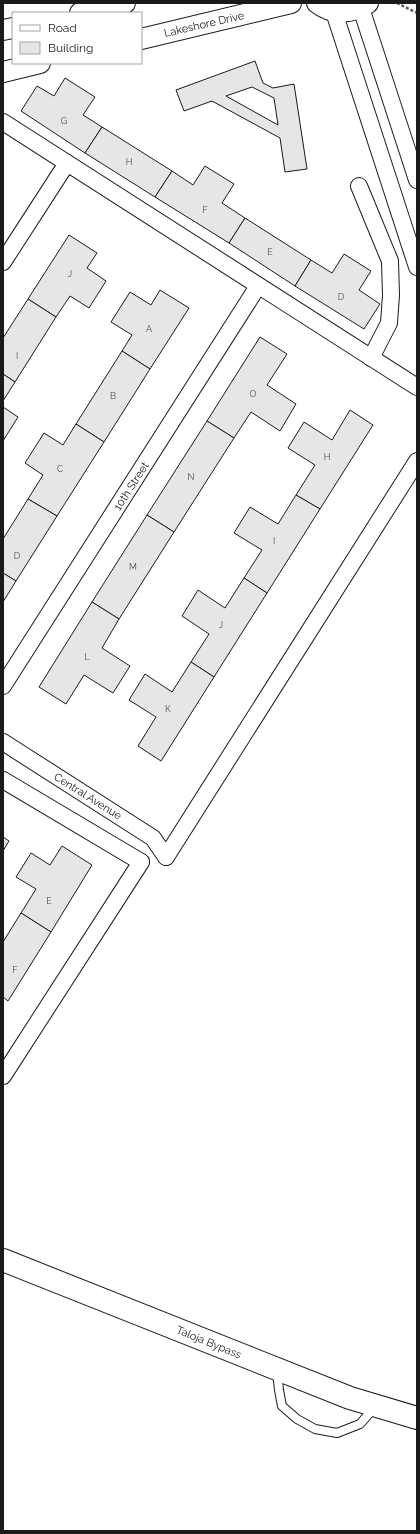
<svg xmlns="http://www.w3.org/2000/svg" width="420" height="1534" font-family="Raleway,sans-serif">
<style>
.building{fill:#e6e6e6;stroke:#1a1a1a;fill-rule:evenodd}
.lines{fill:none;stroke-linecap:round;stroke-linejoin:round}
.service-casing{stroke:#1a1a1a;stroke-width:10}
.minor-casing{stroke:#1a1a1a;stroke-width:18}
.tertiary-casing{stroke:#1a1a1a;stroke-width:22}
.secondary-casing{stroke:#1a1a1a;stroke-width:24}
.path{stroke:#5f5f5f;stroke-width:2.5;stroke-dasharray:3 2;stroke-linecap:butt}
.service{stroke:#fff;stroke-width:8}
.minor{stroke:#fff;stroke-width:16}
.tertiary{stroke:#fff;stroke-width:20}
.secondary{stroke:#fff;stroke-width:22}
.labels{text-anchor:middle;stroke-width:3;stroke-linejoin:round;paint-order:stroke}
.number-label{font-size:9px;fill:#4d4d4d}
.street-label{font-size:11px;fill:#1a1a1a;stroke:#fff}
</style>
<rect width="100%" height="100%" fill="#fff"/>
<g class="building">
<path d="M255 61 263 83 273 88 294 84 307 169 285 172 280 138 212 101 184 111 176 90ZM252 87 274 98 278 125 226 96Z"/>
<polygon points="65,78 95,97 83,115 102,127 85,153 21,111 37,86 54,96"/>
<polygon points="102,127 172,171 155,197 85,153"/>
<polygon points="205,166 234,184 222,203 245,218 229,243 155,197 172,171 193,185"/>
<polygon points="245,218 311,260 295,286 229,243"/>
<polygon points="69,235 97,253 87,268 106,281 89,308 70,296 56,317 28,299"/>
<polygon points="344,254 371,271 359,290 380,304 364,329 295,286 311,260 332,273"/>
<polygon points="160,290 189,308 150,369 122,351 132,335 111,322 130,292 151,305"/>
<polygon points="28,299 56,317 15,382 3,374 3,338"/>
<polygon points="260,337 287,354 267,385 296,404 280,431 251,412 234,438 207,421"/>
<polygon points="122,351 150,369 104,442 76,424"/>
<polygon points="3,374 15,382 3,401"/>
<polygon points="3,407 18,417 3,441"/>
<polygon points="350,410 373,425 320,509 296,495 315,465 288,448 304,422 332,440"/>
<polygon points="207,421 234,438 174,532 147,515"/>
<polygon points="76,424 104,442 57,516 28,499 43,475 25,463 44,433 63,445"/>
<polygon points="296,495 320,509 267,593 244,578 262,550 234,533 250,507 278,524"/>
<polygon points="28,499 57,516 16,581 3,573 3,539"/>
<polygon points="147,515 174,532 119,619 92,602"/>
<polygon points="3,573 16,581 3,602"/>
<polygon points="244,578 267,593 214,677 191,662 209,634 182,616 198,590 225,608"/>
<polygon points="92,602 119,619 102,648 130,666 113,693 84,675 66,704 39,687"/>
<polygon points="191,662 214,677 161,761 138,746 156,717 129,700 145,674 172,692"/>
<polygon points="3,837 9,841 3,851"/>
<polygon points="62,846 92,865 51,932 21,913 36,889 16,877 31,853 50,865"/>
<polygon points="21,913 51,932 8,1001 3,997 3,942"/>
</g>
<g class="lines">
<g class="service-casing">
<polyline id="service" points="277,1371 279,1390 282,1406 297,1419 315,1429 337,1433 360,1424 374,1408"/>
</g>
<g class="minor-casing">
<g id="minor">
<polyline points="361,8 417,180"/>
<polyline points="334,12 417,267"/>
<polyline points="3,122 417,387"/>
<polyline points="359,186 390,261 391,295 389,323 371,358"/>
<polyline points="3,262 67,163"/>
<polyline points="3,686 258,286"/>
<polyline points="3,742 153,838 166,857"/>
<polyline points="3,780 141,862"/>
<polyline points="166,857 417,461"/>
<polyline points="3,1076 141,862"/>
</g>
</g>
<g class="tertiary-casing">
<g id="tertiary">
<path d="M317 3C332 15 352 14 368 3"/>
<polyline points="80,13 125,3"/>
<polyline points="3,30 13,28"/>
<polyline points="141,39 291,3"/>
<polyline points="3,72 40,63"/>
</g>
</g>
<g class="secondary-casing">
<polyline id="secondary" points="3,1260 350,1398 417,1418"/>
</g>
<polyline class="path" points="397,3 417,13"/>
<use href="#service" class="service"/>
<use href="#minor" class="minor"/>
<use href="#tertiary" class="tertiary"/>
<use href="#secondary" class="secondary"/>
</g>
<g class="labels">
<g class="number-label">
<text x="64" y="124">G</text>
<text x="129" y="165">H</text>
<text x="205" y="213">F</text>
<text x="270" y="255">E</text>
<text x="70" y="277">J</text>
<text x="341" y="300">D</text>
<text x="149" y="332">A</text>
<text x="17" y="359">I</text>
<text x="253" y="397">O</text>
<text x="113" y="399">B</text>
<text x="327" y="460">H</text>
<text x="60" y="472">C</text>
<text x="191" y="480">N</text>
<text x="274" y="544">I</text>
<text x="17" y="559">D</text>
<text x="133" y="570">M</text>
<text x="221" y="628">J</text>
<text x="87" y="660">L</text>
<text x="168" y="712">K</text>
<text x="49" y="904">E</text>
<text x="15" y="973">F</text>
</g>
<g class="street-label">
<text transform="translate(204 24) rotate(-13)" y="4">Lakeshore Drive</text>
<text transform="translate(131 486) rotate(-57)" y="4">10th Street</text>
<text transform="translate(88 796) rotate(32)" y="4">Central Avenue</text>
<text transform="translate(209 1342) rotate(22)" y="4">Taloja Bypass</text>
</g>
</g>
<rect width="420" height="1534" fill="none" stroke="#1a1a1a" stroke-width="8"/>
<rect x="12" y="12" width="130" height="52" fill="#ffffff" stroke="#a3a3a3"/>
<rect x="20" y="25" width="20" height="6" fill="#ffffff" stroke="#a3a3a3"/>
<text x="48" y="32" font-size="12" fill="#1a1a1a">Road</text>
<rect x="20" y="42" width="20" height="12" fill="#e6e6e6" stroke="#a3a3a3"/>
<text x="48" y="52" font-size="12" fill="#1a1a1a">Building</text>
</svg>
